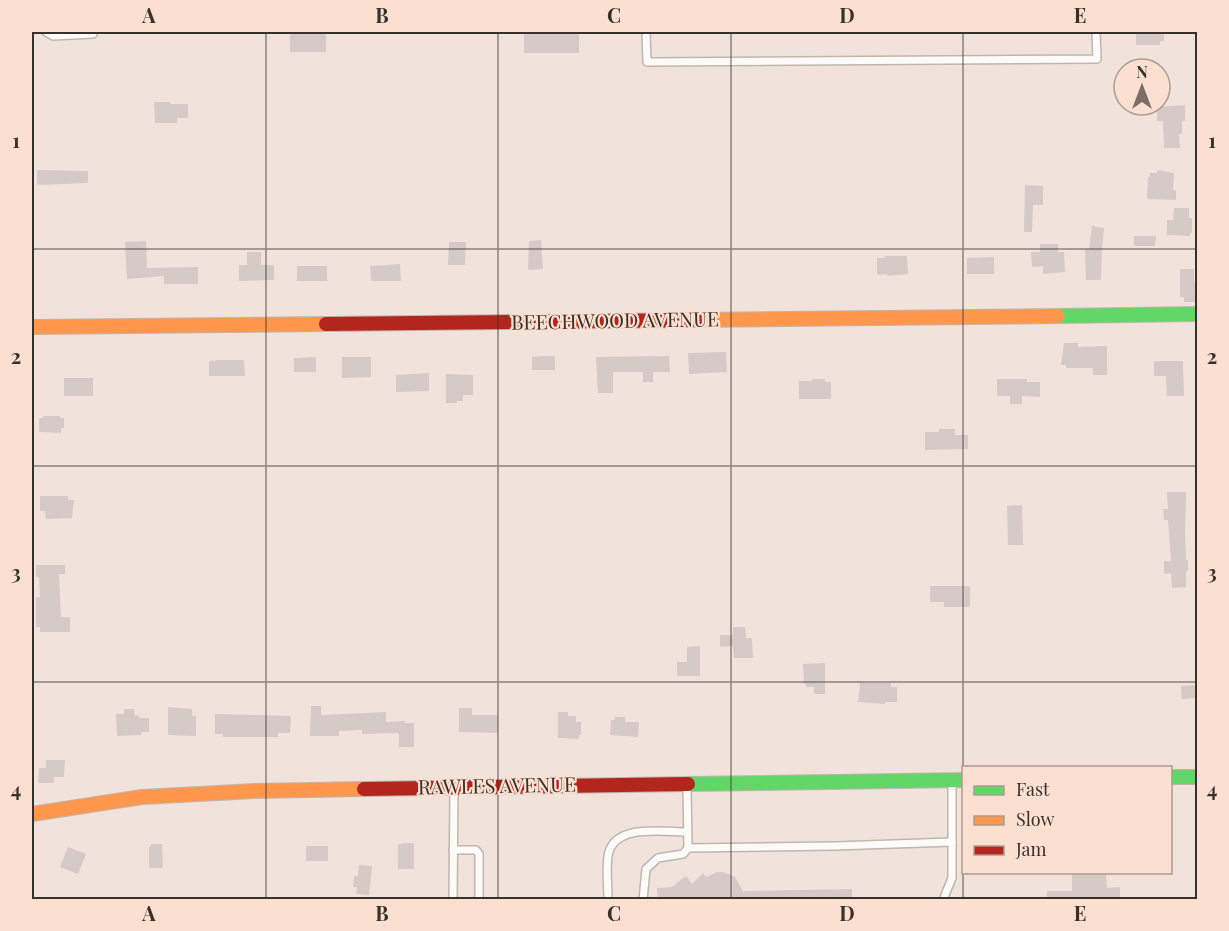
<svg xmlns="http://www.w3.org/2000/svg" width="1229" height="931" font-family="'Playfair Display',serif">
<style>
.building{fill:#d6cac4}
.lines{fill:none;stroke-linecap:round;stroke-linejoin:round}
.lane-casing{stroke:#c1b5af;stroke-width:10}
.fast-casing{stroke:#c1b5af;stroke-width:16}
.slow-casing{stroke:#c1b5af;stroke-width:16}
.jam-casing{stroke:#c1b5af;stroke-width:16}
.lane{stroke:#fdfbfa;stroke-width:7}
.fast{stroke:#63d668;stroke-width:14}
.slow{stroke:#ff974d;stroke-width:14}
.jam{stroke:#b3261e;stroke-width:14}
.grid{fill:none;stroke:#3a302a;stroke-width:1.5;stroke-opacity:0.55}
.labels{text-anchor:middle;stroke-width:4.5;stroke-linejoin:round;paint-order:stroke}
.street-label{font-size:20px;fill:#3a302a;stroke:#fbe0d1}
.neatline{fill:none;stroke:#3a302a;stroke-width:2}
.grid-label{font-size:20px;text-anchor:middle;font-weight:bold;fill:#3a302a}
</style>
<rect width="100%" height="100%" fill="#f1e3db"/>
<g class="building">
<rect x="290" y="32" width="36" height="20"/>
<rect x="524" y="32" width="55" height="21"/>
<polygon points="1136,32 1164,32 1164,41 1160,41 1160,45 1136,45"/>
<polygon points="154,102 170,102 170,104 188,104 188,118 177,118 177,123 155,123"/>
<polygon points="1185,105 1185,121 1182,121 1182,134 1179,134 1180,148 1164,148 1163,121 1157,121 1157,107"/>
<polygon points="37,170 88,171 88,183 37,185"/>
<polygon points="1157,170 1174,173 1173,190 1176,190 1176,200 1147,199 1148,177 1150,177 1150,173 1157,173"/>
<polygon points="1025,185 1043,186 1043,205 1033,205 1032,232 1024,232"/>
<polygon points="1174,208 1189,208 1189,218 1192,218 1192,233 1190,233 1190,236 1167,235 1167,220 1173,220"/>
<polygon points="1092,226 1104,228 1102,249 1101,280 1086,280 1085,249 1089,249"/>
<polygon points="1134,236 1156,236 1155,246 1134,246"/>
<polygon points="541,240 543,269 528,270 529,241"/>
<polygon points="146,241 147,268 198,267 198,284 164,284 164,276 127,279 125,242"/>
<polygon points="449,242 466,242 465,265 448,265"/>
<polygon points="1040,244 1058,244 1058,252 1064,252 1065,272 1043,274 1043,266 1032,267 1031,252 1040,252"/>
<polygon points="247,252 261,252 261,265 274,265 274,280 239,281 239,265 247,265"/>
<polygon points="884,256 907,256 908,274 887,276 887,274 877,275 877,258 885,258"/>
<polygon points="994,257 994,274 967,274 967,258"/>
<polygon points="400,264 401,281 371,281 370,266"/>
<rect x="297" y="266" width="30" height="15"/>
<polygon points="1180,269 1194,269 1194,282 1197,282 1197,302 1184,302 1184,297 1180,297"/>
<polygon points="1064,343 1078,343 1078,347 1107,346 1107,375 1093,375 1093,368 1066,368 1066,365 1061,365"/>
<polygon points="726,352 727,372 689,374 688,353"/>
<polygon points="544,356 555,356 555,370 532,370 532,357"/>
<polygon points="669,356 670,372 653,372 653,382 643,382 643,372 613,372 613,393 598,393 596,357"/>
<polygon points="316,357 316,372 294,372 294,358"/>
<polygon points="342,357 371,357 371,377 342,378"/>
<polygon points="219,360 244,360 245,376 209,376 209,361"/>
<polygon points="1154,361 1183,361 1184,396 1167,396 1166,376 1154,376"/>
<polygon points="429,373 429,391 396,392 396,375"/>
<polygon points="446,374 473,375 473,395 463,395 463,401 457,401 457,403 446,403"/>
<rect x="64" y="378" width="29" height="18"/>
<polygon points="812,379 825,379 825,382 831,382 831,399 799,399 799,381 812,381"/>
<polygon points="997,379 1027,379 1027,382 1040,382 1040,397 1022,396 1022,404 1010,404 1010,396 997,396"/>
<polygon points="43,416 60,416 60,418 64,418 64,428 61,428 61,433 39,432 39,418 43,418"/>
<polygon points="939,429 955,429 955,435 968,435 968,449 925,450 925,432 939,432"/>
<polygon points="1167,492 1186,492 1185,533 1186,560 1188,560 1188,571 1186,571 1186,587 1172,588 1171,573 1164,574 1164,561 1171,561 1168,520 1164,520 1163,509 1168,509"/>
<polygon points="40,496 68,496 68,500 74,500 72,518 46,519 45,511 40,511"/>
<polygon points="1022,505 1023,545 1008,545 1007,506"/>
<polygon points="36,565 65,565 65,574 59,574 61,617 70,617 70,632 40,632 40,627 36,627 36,597 40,597 39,577 36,577"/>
<polygon points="930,586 970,586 970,607 944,607 944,602 930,602"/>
<polygon points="733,627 745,627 746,638 752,638 753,658 734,658 733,646 720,647 720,635 733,635"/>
<polygon points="700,646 700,676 677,676 677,662 687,662 687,647"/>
<polygon points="825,663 825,694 814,694 814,687 806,687 806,684 804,684 803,664"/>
<polygon points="860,683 891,683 891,687 897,687 897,702 885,702 885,704 858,702"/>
<polygon points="1196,685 1196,698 1182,699 1181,686"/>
<polygon points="311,706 321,706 321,715 386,712 386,722 405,721 405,723 414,723 414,747 399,747 399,734 397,733 362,734 362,730 339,731 339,736 310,736"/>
<polygon points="168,707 192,709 192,716 196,716 196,736 168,735"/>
<polygon points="459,708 472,708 472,715 498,715 498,733 459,732"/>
<polygon points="124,709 134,709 135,716 139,715 139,718 149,718 149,732 141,732 141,735 117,736 116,714 124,714"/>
<polygon points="558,712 568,712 568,716 576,716 576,722 581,722 581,735 579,735 579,739 558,738"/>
<polygon points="215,714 291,716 290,733 278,733 278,737 223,737 223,734 215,734"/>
<polygon points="615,717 625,717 625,722 639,722 638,737 610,735 611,720 615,720"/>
<polygon points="46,760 65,760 64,777 54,777 54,783 38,783 39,768 46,768"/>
<polygon points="404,843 413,843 414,845 414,869 398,869 398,845"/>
<polygon points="151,844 162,844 163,868 149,868 149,847 151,847"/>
<rect x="306" y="846" width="22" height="15"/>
<polygon points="68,847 86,854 78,874 60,867"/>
<polygon points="359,865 372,866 369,895 356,894 357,887 353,887 354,876 358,876"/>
<polygon points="717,872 723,872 735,877 744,893 744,891 852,889 852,900 658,900 657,888 672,887 686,876 692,884 703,873 706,877"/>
<polygon points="1072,873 1106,873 1107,888 1120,887 1120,900 1047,900 1047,891 1072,891"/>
</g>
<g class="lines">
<g class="lane-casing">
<g id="lane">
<polyline points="46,32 53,36 93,34"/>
<polyline points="646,32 647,62 1097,59 1096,32"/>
<polyline points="687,786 688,848 835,846 952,842"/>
<polyline points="453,850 476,850 479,854 479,900"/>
<polyline points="453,900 454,789"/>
<path d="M608 900C608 885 606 870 608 856 613 823 663 832 687 832"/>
<polyline points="643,900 646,869 658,858 683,854 688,848"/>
<polyline points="943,900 952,878 952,781"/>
</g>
</g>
<g class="fast-casing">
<g id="fast">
<polyline points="1058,316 1198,314"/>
<polyline points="1170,777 1198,777"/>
<polyline points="688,784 964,780"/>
</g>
</g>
<g class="slow-casing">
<g id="slow">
<polyline points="696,320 1058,316"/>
<polyline points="32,327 326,324"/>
<polyline points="32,814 142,797 255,791 364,789"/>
</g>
</g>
<g class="jam-casing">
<g id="jam">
<polyline points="326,324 696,320"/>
<polyline points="364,789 688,784"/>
</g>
</g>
<use href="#lane" class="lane"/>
<use href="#fast" class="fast"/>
<use href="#slow" class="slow"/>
<use href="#jam" class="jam"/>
</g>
<path class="grid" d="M266 32V900M498 32V900M731 32V900M963 32V900M32 249H1198M32 466H1198M32 682H1198"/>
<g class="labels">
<g class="street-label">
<text transform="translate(615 321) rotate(-1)" y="7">BEECHWOOD AVENUE</text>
<text transform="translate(497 786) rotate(-1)" y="7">RAWLES AVENUE</text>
</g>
</g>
<rect width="1229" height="931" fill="none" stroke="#fbe0d1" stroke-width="66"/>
<rect x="962" y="766" width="210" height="108" fill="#fbe0d1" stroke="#ae9a8e" stroke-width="1.5"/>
<rect x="974" y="786" width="30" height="9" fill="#63d668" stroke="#ae9a8e" stroke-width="1.5"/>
<text x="1016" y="796" font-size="18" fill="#3a302a">Fast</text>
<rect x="974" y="816" width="30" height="9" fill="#ff974d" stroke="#ae9a8e" stroke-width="1.5"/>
<text x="1016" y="826" font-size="18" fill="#3a302a">Slow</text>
<rect x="974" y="846" width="30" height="9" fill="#b3261e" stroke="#ae9a8e" stroke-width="1.5"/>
<text x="1016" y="856" font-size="18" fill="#3a302a">Jam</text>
<g transform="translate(1142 87)"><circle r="28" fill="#fbe0d1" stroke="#ae9a8e" stroke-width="1.5"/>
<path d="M0-4.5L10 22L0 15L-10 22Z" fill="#7a6f68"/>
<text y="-9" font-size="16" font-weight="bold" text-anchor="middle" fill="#3a302a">N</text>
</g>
<rect x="33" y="33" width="1163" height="865" class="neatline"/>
<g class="grid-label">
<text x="149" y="23">A</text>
<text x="382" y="23">B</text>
<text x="614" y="23">C</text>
<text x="847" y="23">D</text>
<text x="1080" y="23">E</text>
<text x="16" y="148">1</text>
<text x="1212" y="148">1</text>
<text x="16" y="364">2</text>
<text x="1212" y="364">2</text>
<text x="16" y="580">3</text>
<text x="1212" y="580">3</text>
<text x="16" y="797">4</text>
<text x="1212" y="797">4</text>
<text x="149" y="921">A</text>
<text x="382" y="921">B</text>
<text x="614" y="921">C</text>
<text x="847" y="921">D</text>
<text x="1080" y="921">E</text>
</g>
</svg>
